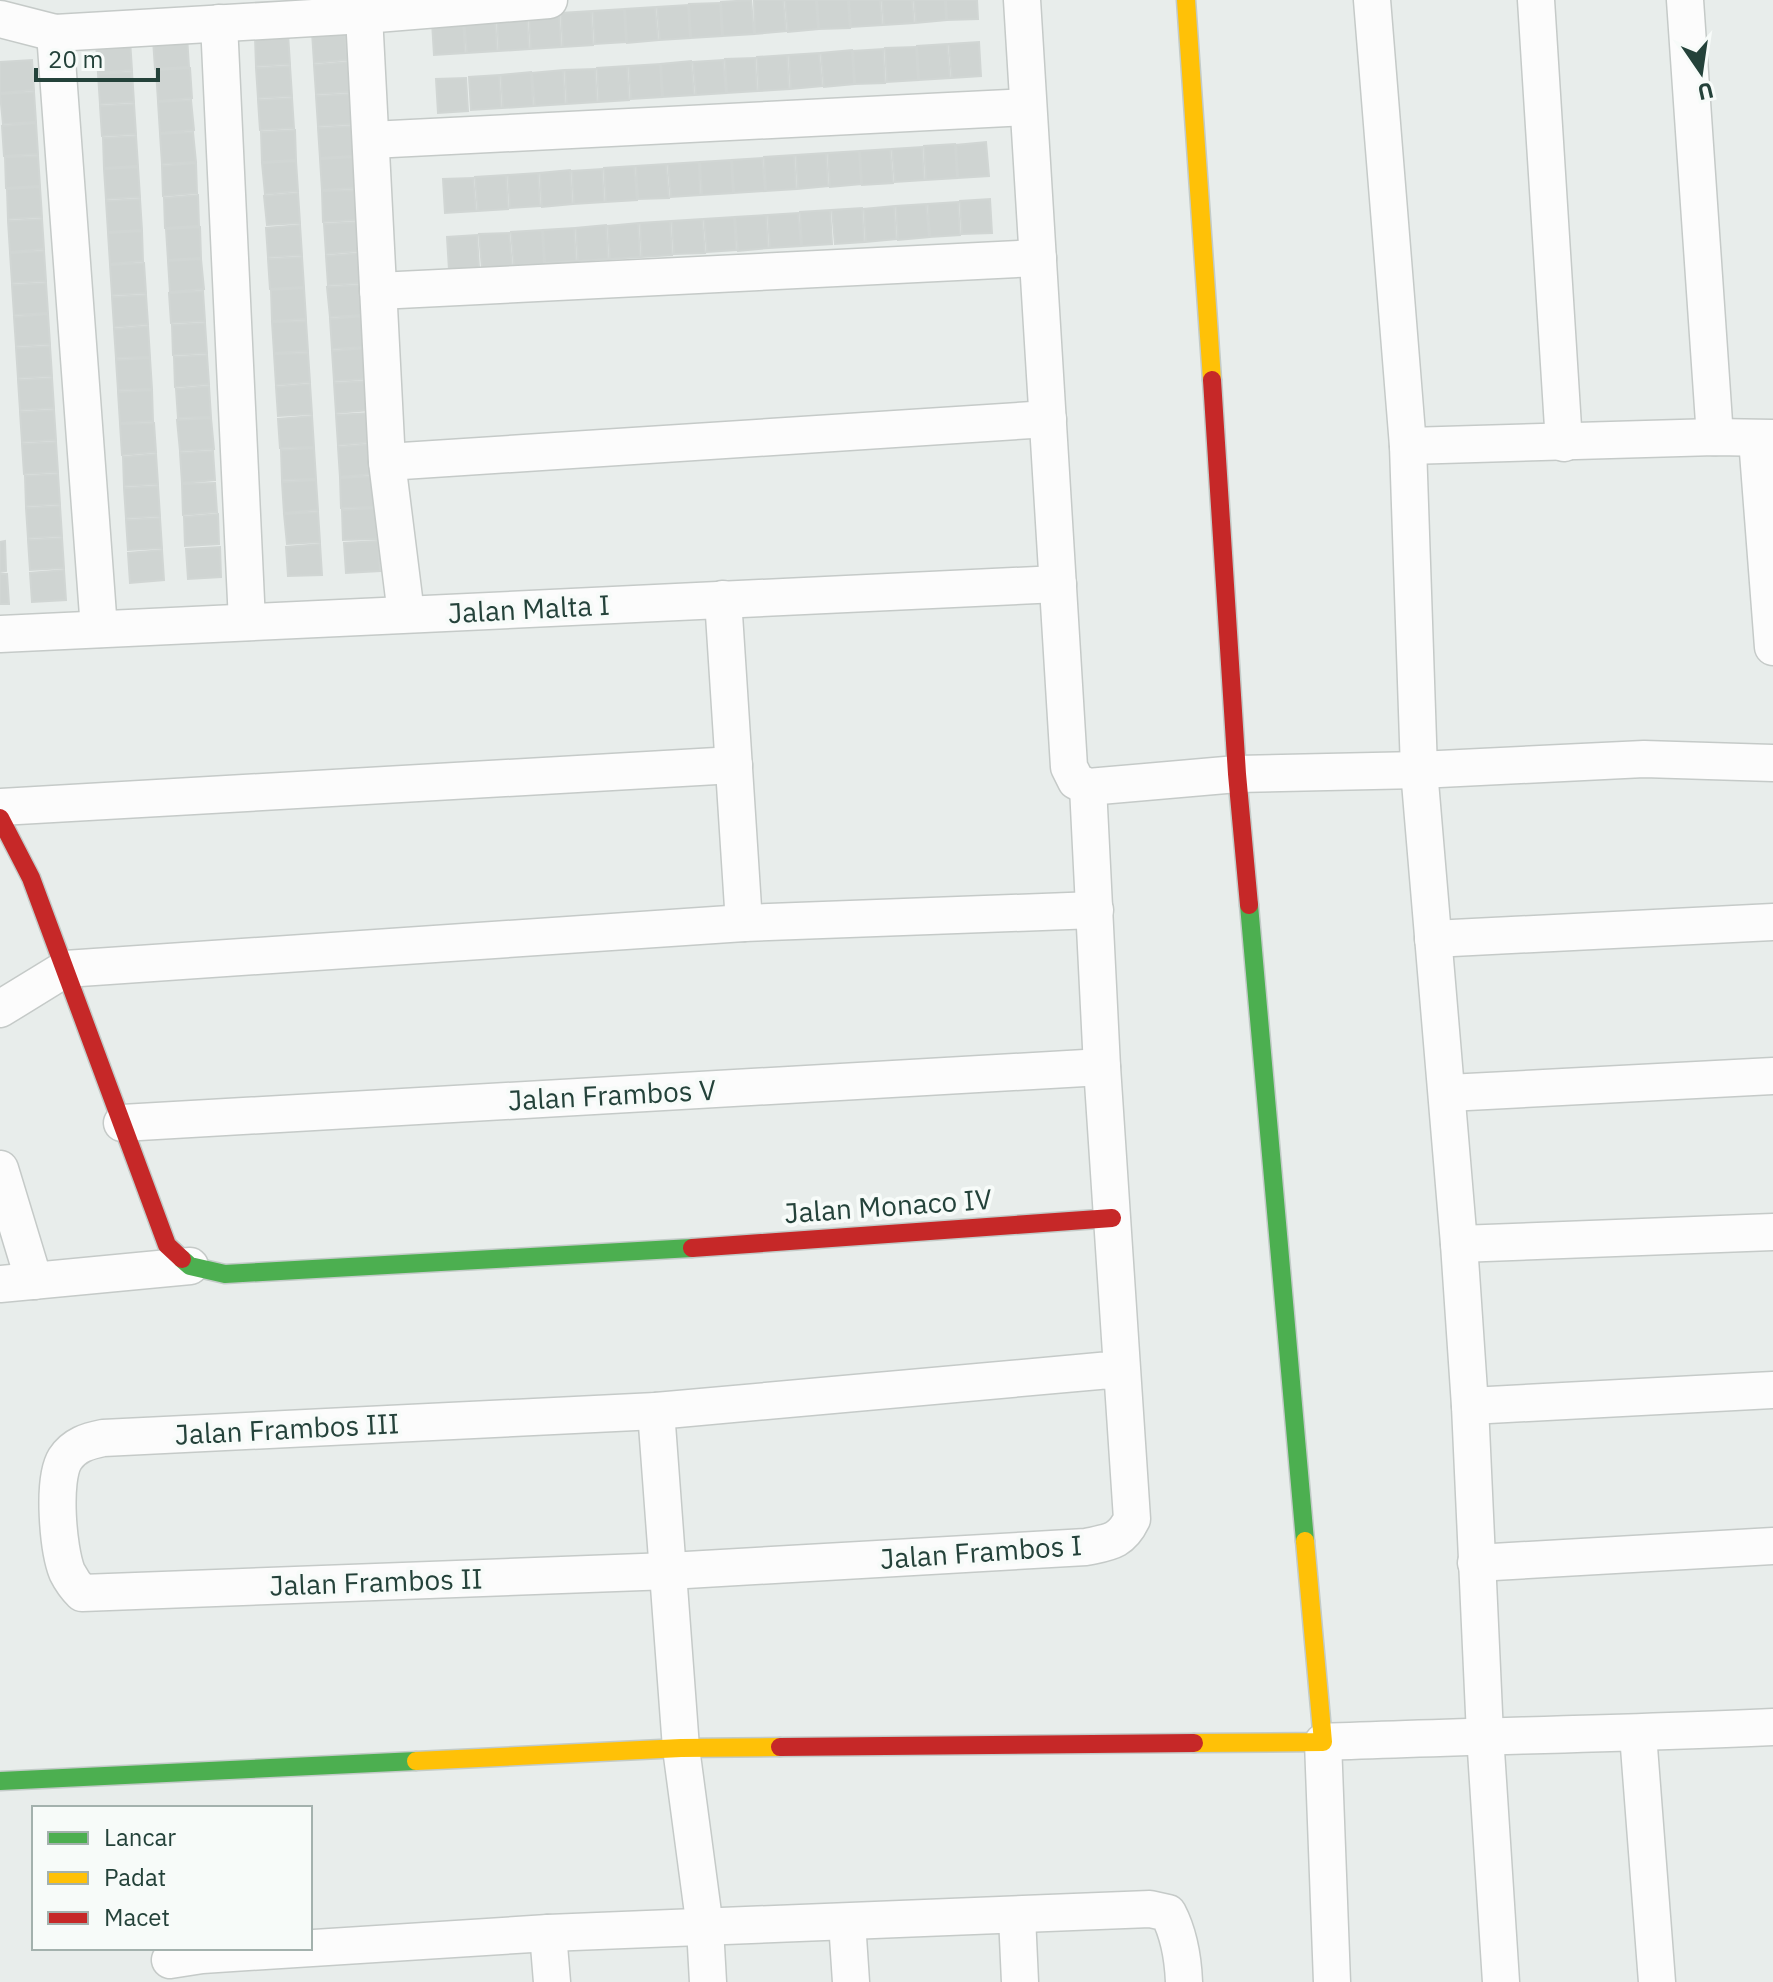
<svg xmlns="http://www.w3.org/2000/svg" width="1773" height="1982" font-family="'IBM Plex Sans',sans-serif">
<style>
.building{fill:#cfd4d2;stroke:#d1d6d4;stroke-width:2}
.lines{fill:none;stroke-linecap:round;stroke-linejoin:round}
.street-casing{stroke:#c5cac8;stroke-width:39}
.fast-casing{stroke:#c3cbc8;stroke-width:21}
.slow-casing{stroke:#c3cbc8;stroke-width:21}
.jam-casing{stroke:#c3cbc8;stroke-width:21}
.street{stroke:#fcfcfc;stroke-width:36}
.fast{stroke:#4caf50;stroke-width:18}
.slow{stroke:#ffc107;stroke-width:18}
.jam{stroke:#c62828;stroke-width:18}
.labels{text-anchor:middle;stroke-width:8;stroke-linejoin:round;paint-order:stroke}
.street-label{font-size:28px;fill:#24423a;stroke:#f7fbf9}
</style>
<rect width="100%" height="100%" fill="#e8edeb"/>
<g class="building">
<polygon points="751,0 754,34 723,36 721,2"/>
<polygon points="754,0 783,0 786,31 755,34"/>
<polygon points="785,0 816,0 818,29 788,32"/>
<polygon points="817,0 848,0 850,28 819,29"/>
<polygon points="849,0 880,0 882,25 851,27"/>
<polygon points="882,0 912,0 914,23 884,25"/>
<polygon points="914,0 945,0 946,20 916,23"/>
<polygon points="946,0 977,0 978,19 947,20"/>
<polygon points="720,3 722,36 691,38 689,4"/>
<polygon points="688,5 690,38 660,40 657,7"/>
<polygon points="655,7 658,40 627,43 625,9"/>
<polygon points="624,9 626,42 595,44 593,11"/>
<polygon points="591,11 593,45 563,47 561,13"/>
<polygon points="559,14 561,47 531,49 529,15"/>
<polygon points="527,16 529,49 499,51 497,18"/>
<polygon points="495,17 497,51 467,53 464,20"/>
<polygon points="463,20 465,53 434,55 432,22"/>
<polygon points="345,31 347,60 314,63 312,32"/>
<polygon points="288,34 290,64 256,66 255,37"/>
<polygon points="187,36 189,67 155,69 153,39"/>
<polygon points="130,40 132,70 98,73 96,42"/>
<polygon points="979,42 981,76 952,78 949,44"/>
<polygon points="947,44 950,78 919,80 917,46"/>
<polygon points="916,47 918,80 887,82 885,48"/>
<polygon points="883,49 885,83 855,84 853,51"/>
<polygon points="852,50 854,84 824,87 821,53"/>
<polygon points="819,53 822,86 791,89 789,55"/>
<polygon points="787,55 789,89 759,91 757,57"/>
<polygon points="755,58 757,91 727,93 725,59"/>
<polygon points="32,60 34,90 0,93 0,62"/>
<polygon points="723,60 726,93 696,95 693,62"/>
<polygon points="691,61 694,95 663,97 661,64"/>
<polygon points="348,62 350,92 316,94 314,65"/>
<polygon points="660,64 662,97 631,99 629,66"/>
<polygon points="290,66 292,96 258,98 256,68"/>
<polygon points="627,66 629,100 599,102 597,68"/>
<polygon points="190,68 192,98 158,101 156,70"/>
<polygon points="595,69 597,102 567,104 565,70"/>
<polygon points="563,70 565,104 535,106 532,73"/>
<polygon points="132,72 134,102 100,104 98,74"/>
<polygon points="531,72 533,106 503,108 501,75"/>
<polygon points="499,75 501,108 471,110 469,77"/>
<polygon points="466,78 468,111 438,113 436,79"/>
<polygon points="34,92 36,122 3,124 0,94"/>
<polygon points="350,94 352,124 318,126 316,96"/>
<polygon points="292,98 294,128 260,130 258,100"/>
<polygon points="191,100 194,130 160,133 158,102"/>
<polygon points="134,104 136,134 102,136 100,106"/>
<polygon points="36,123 38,154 4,156 2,126"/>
<polygon points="352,126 354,156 320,158 318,128"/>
<polygon points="295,130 296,160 262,162 261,132"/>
<polygon points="193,132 196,162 162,164 160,134"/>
<polygon points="136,136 138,166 104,168 103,138"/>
<polygon points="986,142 989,176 958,178 956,145"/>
<polygon points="955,144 957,178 926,180 924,146"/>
<polygon points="922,147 924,180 895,182 892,149"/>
<polygon points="890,149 893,183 862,185 860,151"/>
<polygon points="859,151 861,184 830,187 828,153"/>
<polygon points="826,153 828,186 798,189 796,155"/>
<polygon points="794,155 796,189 766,191 764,157"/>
<polygon points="38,156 40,186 6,188 5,157"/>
<polygon points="354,157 355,188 322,190 320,159"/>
<polygon points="762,158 765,191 734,193 732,160"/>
<polygon points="731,160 733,193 702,195 700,162"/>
<polygon points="296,161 298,191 265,194 262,163"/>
<polygon points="699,162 700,195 671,197 668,164"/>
<polygon points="196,163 197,193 163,196 162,166"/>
<polygon points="666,164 669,198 638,199 636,166"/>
<polygon points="634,166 637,200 606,202 604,168"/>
<polygon points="138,167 140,197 106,199 104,169"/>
<polygon points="602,169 604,202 574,204 572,171"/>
<polygon points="570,170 572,204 542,207 540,173"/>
<polygon points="538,173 540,206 510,208 508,175"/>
<polygon points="506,175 508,209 478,211 475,177"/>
<polygon points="473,178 476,211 445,213 443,179"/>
<polygon points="40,187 42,217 8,219 7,189"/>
<polygon points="356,190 357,220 323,222 322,191"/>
<polygon points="298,193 300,223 267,225 264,196"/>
<polygon points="198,195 199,226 165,228 164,198"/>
<polygon points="140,199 142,230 108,232 106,201"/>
<polygon points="990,199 992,233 962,234 960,201"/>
<polygon points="958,202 960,235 930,237 928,204"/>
<polygon points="926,204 929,237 898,240 896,206"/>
<polygon points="894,206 896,239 866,242 864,209"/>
<polygon points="862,208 864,242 835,244 832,210"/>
<polygon points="830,210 832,244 802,246 800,212"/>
<polygon points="798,213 801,246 770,248 768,215"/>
<polygon points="766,215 768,248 738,251 735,217"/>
<polygon points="734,217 736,250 707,252 704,219"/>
<polygon points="42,219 44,249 10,252 8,221"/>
<polygon points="702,219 705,253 674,254 672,221"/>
<polygon points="670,221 672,255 642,257 640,223"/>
<polygon points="358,222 359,251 326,254 324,224"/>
<polygon points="638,223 640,257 610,259 608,226"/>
<polygon points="300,225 302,255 268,257 266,228"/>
<polygon points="606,225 608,259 578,261 576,228"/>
<polygon points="200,227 201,258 168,260 166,229"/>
<polygon points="574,228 576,261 545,263 543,230"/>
<polygon points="542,230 544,264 514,265 511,232"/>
<polygon points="142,231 143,261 110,264 108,233"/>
<polygon points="509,233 512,266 482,268 479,234"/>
<polygon points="477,235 479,268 449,270 447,237"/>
<polygon points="44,251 46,281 12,283 10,253"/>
<polygon points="360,253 362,283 328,285 326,256"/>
<polygon points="302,257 304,287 270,289 268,259"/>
<polygon points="201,259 204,289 170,292 168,261"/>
<polygon points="144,263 146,293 112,295 110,265"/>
<polygon points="46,283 48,313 14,315 12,285"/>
<polygon points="361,285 364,315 330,317 327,287"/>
<polygon points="304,288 306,319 272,321 271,290"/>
<polygon points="203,291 205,321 171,323 169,293"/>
<polygon points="146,295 148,324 114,327 112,297"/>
<polygon points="48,314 50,344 16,346 14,317"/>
<polygon points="363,316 365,347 332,349 330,319"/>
<polygon points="306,321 308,351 274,353 272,322"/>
<polygon points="205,323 207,353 173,355 172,325"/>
<polygon points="148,326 150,357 116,358 114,329"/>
<polygon points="50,346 52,376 18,378 16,348"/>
<polygon points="366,348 367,379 334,381 332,351"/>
<polygon points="308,353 310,382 276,385 274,354"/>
<polygon points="207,355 209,384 175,387 174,357"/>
<polygon points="150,358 152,389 118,390 116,360"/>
<polygon points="52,378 54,408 20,410 18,380"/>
<polygon points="368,381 370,410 336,413 334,383"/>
<polygon points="310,384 312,414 278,416 276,387"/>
<polygon points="209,386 211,417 178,418 176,389"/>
<polygon points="152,390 153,421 120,423 118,392"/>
<polygon points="54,410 56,440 22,442 20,412"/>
<polygon points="370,413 372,442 338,445 336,415"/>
<polygon points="312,416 314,447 280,448 278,419"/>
<polygon points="211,418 214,449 180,451 177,420"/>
<polygon points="154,423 156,452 122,455 120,424"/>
<polygon points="56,442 58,472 24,474 22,444"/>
<polygon points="371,444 373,474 340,477 338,447"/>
<polygon points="314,448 316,479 282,480 281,450"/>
<polygon points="213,451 215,480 182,483 180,453"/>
<polygon points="156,454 158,484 124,486 123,457"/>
<polygon points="58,474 60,504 26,506 25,476"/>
<polygon points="374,476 375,507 341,508 340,478"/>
<polygon points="316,480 318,510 284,513 282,482"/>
<polygon points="215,483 217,512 183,515 182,484"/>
<polygon points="158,486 160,516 126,518 124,488"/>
<polygon points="60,506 62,536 28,538 26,508"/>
<polygon points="376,508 377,539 343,540 342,510"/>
<polygon points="318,512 320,542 287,544 284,514"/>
<polygon points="218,514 219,544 185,546 184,517"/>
<polygon points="160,518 162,548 128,550 126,520"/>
<polygon points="62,538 64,568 30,570 28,540"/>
<polygon points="5,541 6,571 0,572 0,542"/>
<polygon points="378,541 380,571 346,573 344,543"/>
<polygon points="320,544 322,575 288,576 286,547"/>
<polygon points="220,547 221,577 188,579 186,549"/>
<polygon points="162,550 164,580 130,583 128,553"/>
<polygon points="64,570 66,600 32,602 30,573"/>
<polygon points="0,574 7,574 9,604 0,604"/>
</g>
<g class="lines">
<g class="street-casing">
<g id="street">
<polyline points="1022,0 1069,767 1076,781 1088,787 1237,774 1419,770 1644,759 1773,763"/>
<polyline points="1372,0 1408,446 1419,770 1459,1244 1470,1406 1485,1735 1501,1982"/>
<polyline points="1536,0 1564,443"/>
<polyline points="1685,0 1715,437"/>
<polyline points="364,15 387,462 406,614"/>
<polyline points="0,19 55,33"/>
<polyline points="219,23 247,622"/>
<polyline points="371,140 1028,107"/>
<polyline points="378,291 1038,258"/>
<polyline points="1757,439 1773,647"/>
<polyline points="1408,446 1715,437 1773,438"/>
<polyline points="387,462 1048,419"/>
<polyline points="723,599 744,923"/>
<polyline points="99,629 55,33 364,15 549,0"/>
<polyline points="0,634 1058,584"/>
<path d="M1088 787 1102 1067 1132 1519C1121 1542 1109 1542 1086 1547L669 1571 82 1593C76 1587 71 1580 67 1572 58 1549 52 1480 65 1459 74 1445 88 1441 103 1438L656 1411 1121 1369"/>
<polyline points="0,807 734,765"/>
<polyline points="1433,939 1773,922"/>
<polyline points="0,1009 65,969 744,923 1095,910"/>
<polyline points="1448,1093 1773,1076"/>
<polyline points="122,1123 1102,1067"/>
<polyline points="0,1169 34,1281"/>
<polyline points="1459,1244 1773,1232"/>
<polyline points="0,1284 190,1266"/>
<polyline points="1470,1406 1773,1390"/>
<polyline points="656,1411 681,1748 705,1928 708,1982"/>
<polyline points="1476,1563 1773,1546"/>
<polyline points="1638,1734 1657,1982"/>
<polyline points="1017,1916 1020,1982"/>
<polyline points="847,1922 851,1982"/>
<polyline points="548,1933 552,1982"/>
<path d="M170 1960 202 1955 548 1933 1150 1909 1168 1913C1179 1934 1183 1958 1184 1982"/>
<path d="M1332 1982 1323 1742C1473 1736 1623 1734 1773 1727"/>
</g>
</g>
<g class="fast-casing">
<g id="fast">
<polyline points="1249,905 1305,1541"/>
<polyline points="182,1259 190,1266 225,1274 692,1248"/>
<polyline points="0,1781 416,1761"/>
</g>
</g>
<g class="slow-casing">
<g id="slow">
<polyline points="1186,0 1212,380"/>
<polyline points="1194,1743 1323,1742 1305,1541"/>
<polyline points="416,1761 681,1748 780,1747"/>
</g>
</g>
<g class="jam-casing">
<g id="jam">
<polyline points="1212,380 1237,774 1249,905"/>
<polyline points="0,818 31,878 167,1245 182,1259"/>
<polyline points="692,1248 1112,1218"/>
<polyline points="780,1747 1194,1743"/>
</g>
</g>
<use href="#street" class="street"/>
<use href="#fast" class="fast"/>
<use href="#slow" class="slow"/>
<use href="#jam" class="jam"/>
</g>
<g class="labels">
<g class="street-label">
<text transform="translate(529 609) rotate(-3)" y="10">Jalan Malta I</text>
<text transform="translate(612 1095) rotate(-3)" y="10">Jalan Frambos V</text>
<text transform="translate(888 1206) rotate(-4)" y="10">Jalan Monaco IV</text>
<text transform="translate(287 1429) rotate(-3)" y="10">Jalan Frambos III</text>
<text transform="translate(981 1552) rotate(-4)" y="10">Jalan Frambos I</text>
<text transform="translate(376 1582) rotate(-2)" y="10">Jalan Frambos II</text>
</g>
</g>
<rect x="32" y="1806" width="280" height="144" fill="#f7fbf9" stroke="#a3b1ad" stroke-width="2"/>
<rect x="48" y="1832" width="40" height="12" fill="#4caf50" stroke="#a3b1ad" stroke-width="2"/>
<text x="104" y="1846" font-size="24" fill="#24423a">Lancar</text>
<rect x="48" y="1872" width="40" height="12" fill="#ffc107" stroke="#a3b1ad" stroke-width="2"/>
<text x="104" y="1886" font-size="24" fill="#24423a">Padat</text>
<rect x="48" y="1912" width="40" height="12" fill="#c62828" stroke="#a3b1ad" stroke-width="2"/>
<text x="104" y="1926" font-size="24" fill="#24423a">Macet</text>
<g transform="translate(1701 72) rotate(167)" stroke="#f7fbf9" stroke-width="6" paint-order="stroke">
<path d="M0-6L14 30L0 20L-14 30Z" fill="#24423a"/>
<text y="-12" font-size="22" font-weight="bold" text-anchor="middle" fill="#24423a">U</text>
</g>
<path d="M36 68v12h122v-12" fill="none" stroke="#24423a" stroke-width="4"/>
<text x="48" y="68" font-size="24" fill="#24423a" stroke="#f7fbf9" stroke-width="6" paint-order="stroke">20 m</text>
</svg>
